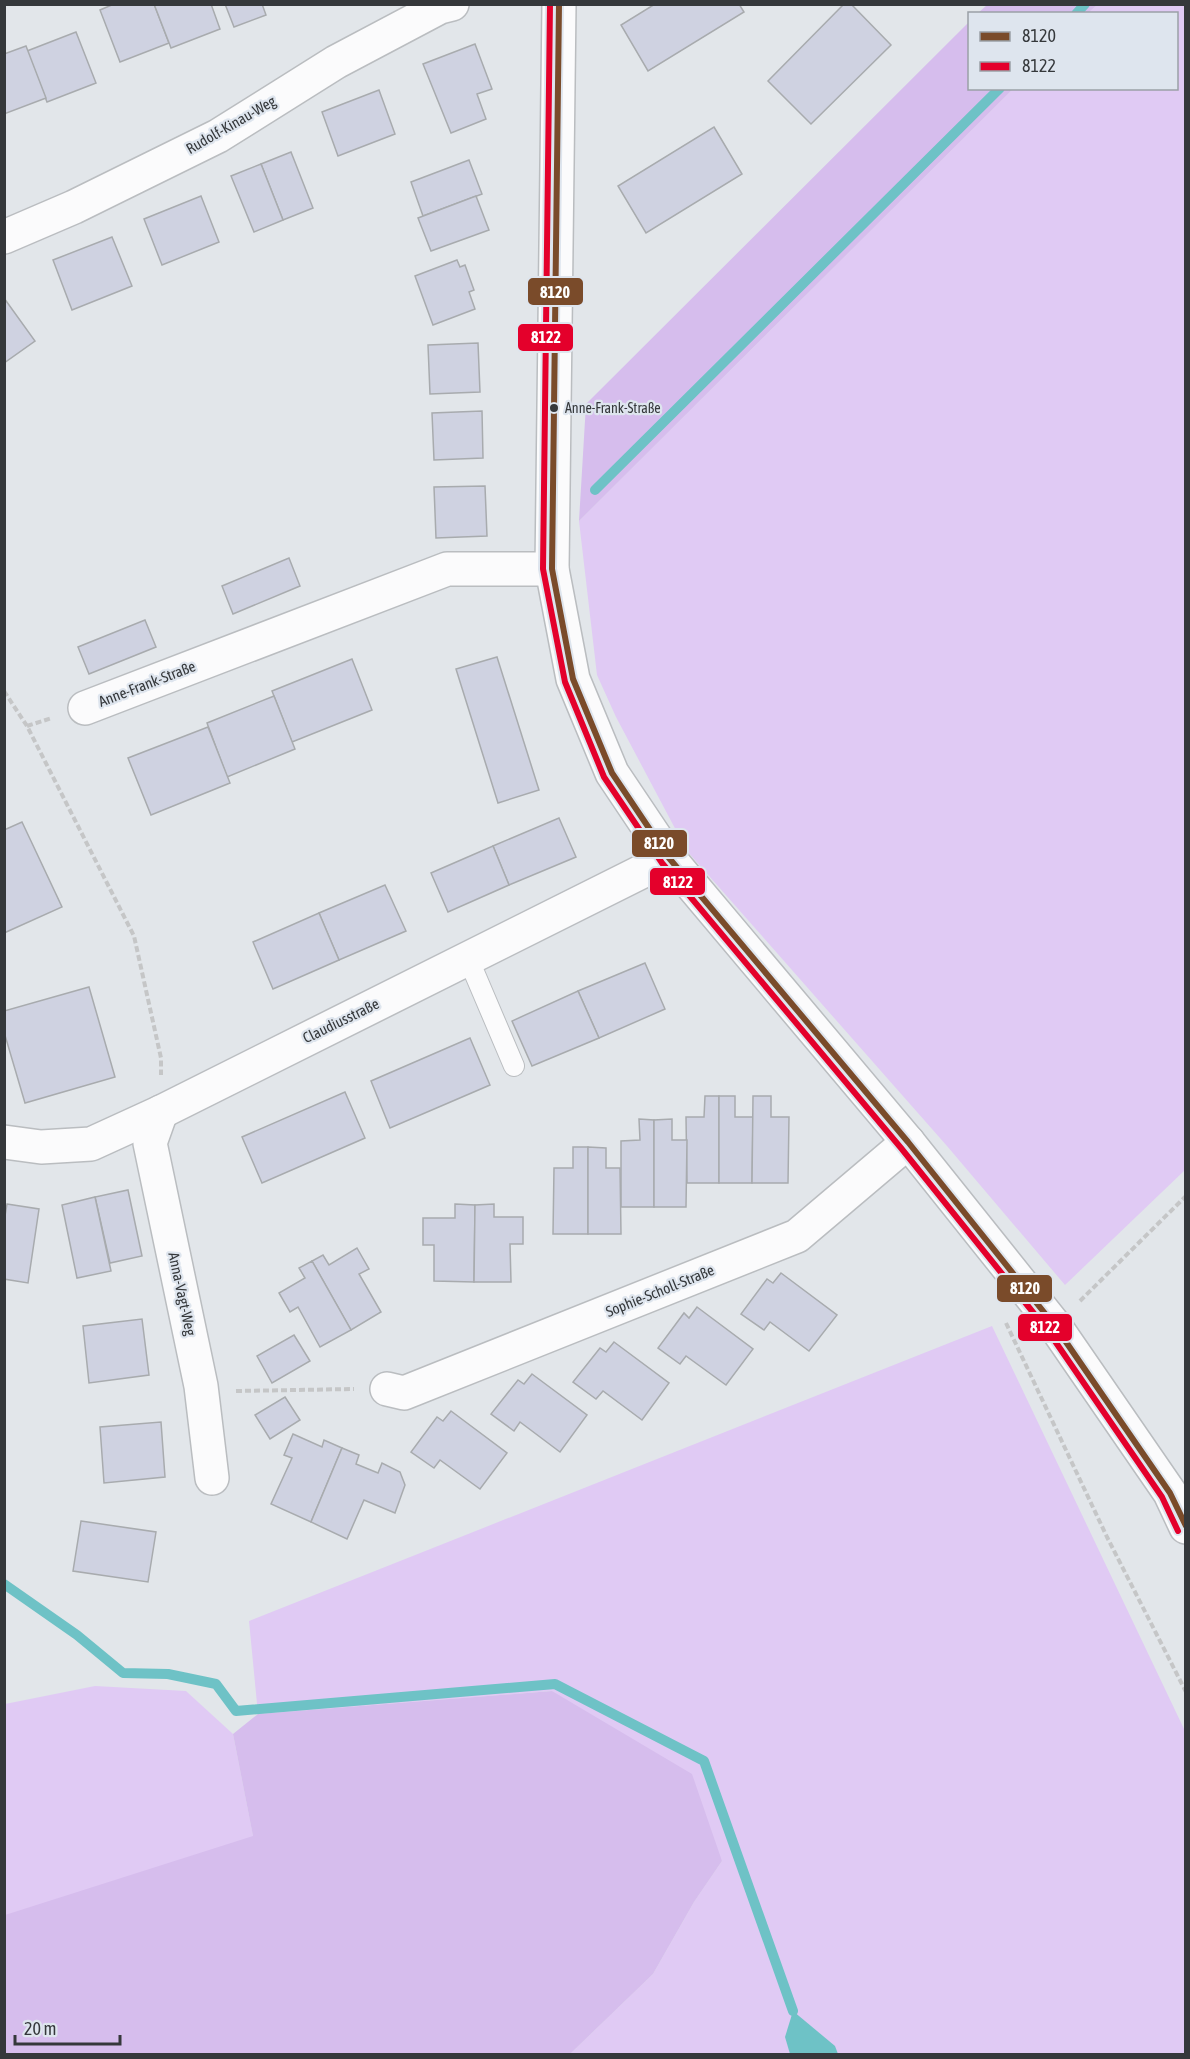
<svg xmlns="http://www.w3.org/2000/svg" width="1190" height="2059" font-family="'Asap Condensed',sans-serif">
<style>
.green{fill:#e0caf4}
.forest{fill:#d6bded}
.water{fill:#6ec2c6}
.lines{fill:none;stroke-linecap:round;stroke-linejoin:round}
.stream{stroke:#6ec2c6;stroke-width:10}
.building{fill:#cfd2e1;stroke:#a8abae;stroke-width:1.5}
.lane-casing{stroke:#babdc0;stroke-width:22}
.street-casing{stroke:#babdc0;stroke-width:36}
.secondary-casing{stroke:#babdc0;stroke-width:36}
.path{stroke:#c5c6c7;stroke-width:4;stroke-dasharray:6 3;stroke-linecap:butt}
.lane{stroke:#fbfbfc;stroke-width:20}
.street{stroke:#fbfbfc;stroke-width:33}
.secondary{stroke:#fbfbfc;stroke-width:33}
.bus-1-casing{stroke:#dee5ee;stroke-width:10}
.bus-2-casing{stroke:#dee5ee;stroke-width:10}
.bus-1{stroke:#7a4b2a;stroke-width:6}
.bus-2{stroke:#e4002b;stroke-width:6}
.bus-dot{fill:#35383b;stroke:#dee5ee;stroke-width:2}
.labels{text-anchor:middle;stroke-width:4.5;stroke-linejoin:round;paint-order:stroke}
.bus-label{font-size:14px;fill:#35383b;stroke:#dee5ee;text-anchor:start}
.street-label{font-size:15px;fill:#35383b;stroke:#dee5ee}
.line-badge{stroke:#dee5ee;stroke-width:2}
.badge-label{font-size:16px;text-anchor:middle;font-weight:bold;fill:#fff}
</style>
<rect width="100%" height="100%" fill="#e2e6ea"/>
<g class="green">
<polygon points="1097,5 1185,5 1185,1170 1065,1285 947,1146 687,851 616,717 597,675 579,521 1013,89 1176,88 1176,14 1088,13"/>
<polygon points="992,1326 1185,1731 1185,2054 570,2054 653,1974 694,1902 722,1861 552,1691 258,1714 249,1621"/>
<polygon points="95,1686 186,1691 233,1734 296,2054 5,2054 5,1704"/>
</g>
<g class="forest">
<polygon points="987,5 987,4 1097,5 1088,13 978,13"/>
<polygon points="969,22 970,88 1013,89 579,521 586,404"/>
<polygon points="552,1691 692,1774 722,1861 694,1902 653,1974 570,2054 5,2054 5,1915 253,1836 233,1734 258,1714"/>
</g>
<polygon class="water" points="793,2011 835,2046 838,2054 790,2054 785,2037"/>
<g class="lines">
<g class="stream">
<polyline points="1076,14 1085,4"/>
<polyline points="595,490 1000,88"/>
<polyline points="4,1584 77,1635 123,1673 168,1674 216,1684 236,1711 555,1684 704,1761 793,2011"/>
</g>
</g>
<g class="building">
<polygon points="114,4 154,4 169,43 120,62 100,10"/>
<polygon points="154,4 211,4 220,29 171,48"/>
<polygon points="225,4 262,4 266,15 234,27"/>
<polygon points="655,4 739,4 744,12 648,71 621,25"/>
<polygon points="844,4 851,4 891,45 811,124 768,81"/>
<polygon points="76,32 96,83 47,102 27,51"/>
<polygon points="475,44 492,89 477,94 486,119 451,133 423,64"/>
<polygon points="26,46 46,98 4,114 4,54"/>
<polygon points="379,90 395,134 338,156 322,112"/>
<polygon points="714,127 742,174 646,233 618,186"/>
<polygon points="291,152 313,208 283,220 261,164"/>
<polygon points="469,160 482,194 423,216 411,182"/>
<polygon points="261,164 283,220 254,232 231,176"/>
<polygon points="201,196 219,242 162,265 144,219"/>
<polygon points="476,196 489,230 431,251 418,218"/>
<polygon points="112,237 132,286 72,310 53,260"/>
<polygon points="457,260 460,267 465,265 474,290 469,292 475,309 433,325 415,276"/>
<polygon points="4,298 35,341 4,363"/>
<polygon points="478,343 480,392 430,394 428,345"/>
<polygon points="482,411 483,458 434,460 432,413"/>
<polygon points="485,486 487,536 436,538 434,487"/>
<polygon points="289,558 300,586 233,614 222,586"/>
<polygon points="145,620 156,647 89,674 78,647"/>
<polygon points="497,657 539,790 498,803 456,669"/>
<polygon points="352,659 372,710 292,742 272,691"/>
<polygon points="274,696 295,749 227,777 207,723"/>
<polygon points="208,727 230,783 151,815 128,758"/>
<polygon points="559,818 576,857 509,885 493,846"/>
<polygon points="22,822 62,907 4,933 4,830"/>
<polygon points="493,846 509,885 448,912 431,873"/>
<polygon points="385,885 406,931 339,960 319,913"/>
<polygon points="319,913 339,960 273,989 253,942"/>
<polygon points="645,963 665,1009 599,1038 578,991"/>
<polygon points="89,987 115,1077 25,1103 4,1032 4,1011"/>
<polygon points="578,991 599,1038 532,1066 512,1021"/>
<polygon points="470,1038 490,1085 390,1128 371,1081"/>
<polygon points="345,1092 365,1138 262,1183 242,1137"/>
<polygon points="705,1096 719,1096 719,1183 687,1183 686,1117 704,1117"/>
<polygon points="719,1096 735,1096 735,1117 753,1117 752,1183 719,1183"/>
<polygon points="753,1096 771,1096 771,1117 789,1117 788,1183 752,1183"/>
<polygon points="639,1119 654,1120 654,1207 621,1207 621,1141 640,1140"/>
<polygon points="672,1119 672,1140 687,1140 686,1207 654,1207 654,1120"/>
<polygon points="573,1147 588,1147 588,1234 553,1234 554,1168 573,1168"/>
<polygon points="588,1147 606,1148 606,1168 620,1168 621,1234 588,1234"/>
<polygon points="128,1190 142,1256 110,1263 95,1197"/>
<polygon points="95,1197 111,1271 77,1278 62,1205"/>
<polygon points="7,1204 39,1209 28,1283 4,1279 4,1222"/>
<polygon points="455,1204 475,1205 474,1282 434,1281 434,1245 423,1245 423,1218 455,1218"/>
<polygon points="494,1204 494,1217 523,1217 523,1244 510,1244 511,1282 474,1282 475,1205"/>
<polygon points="357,1248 369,1269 359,1274 381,1312 351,1330 312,1261 323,1255 329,1265"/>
<polygon points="312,1261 351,1330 320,1347 298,1307 290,1312 279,1293 305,1278 299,1268"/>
<polygon points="781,1273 837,1315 809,1351 770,1322 764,1330 741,1314 767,1279 773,1283"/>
<polygon points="697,1307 753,1349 726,1385 686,1356 680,1364 658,1348 684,1313 689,1318"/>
<polygon points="142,1319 149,1375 89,1383 83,1326"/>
<polygon points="294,1335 310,1361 272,1383 257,1356"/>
<polygon points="614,1342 669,1383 642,1420 603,1391 596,1399 573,1382 600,1348 606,1352"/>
<polygon points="532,1374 587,1415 560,1452 520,1422 514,1431 491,1414 518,1380 524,1384"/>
<polygon points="285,1397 300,1420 270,1439 255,1415"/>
<polygon points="451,1411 507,1453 480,1489 440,1460 434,1468 411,1452 437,1417 443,1421"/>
<polygon points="161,1422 165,1477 104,1483 100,1427"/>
<polygon points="293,1434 322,1447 324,1440 342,1448 311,1522 271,1504 292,1458 284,1455"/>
<polygon points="342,1448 359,1455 356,1464 378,1473 382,1463 400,1472 405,1485 395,1513 364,1500 347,1539 311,1522"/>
<polygon points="81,1521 156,1532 148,1582 73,1571"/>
</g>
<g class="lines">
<g class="lane-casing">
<polyline id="lane" points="468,958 514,1066"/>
</g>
<g class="street-casing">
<g id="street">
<polyline points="4,237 74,207 218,136 336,62 440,7 452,4"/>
<polyline points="85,708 447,569 552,569"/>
<polyline points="161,1112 150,1143 201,1386 212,1478"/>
<polyline points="4,1142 41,1147 91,1144 161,1112 669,858"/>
<polyline points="387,1389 404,1393 797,1236 908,1142"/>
</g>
</g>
<g class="secondary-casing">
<polyline id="secondary" points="559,4 552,569 573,679 612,773 669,858 908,1142 1055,1326 1170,1493 1186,1527"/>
</g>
<g class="path">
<polyline points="4,691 27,726 134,936 161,1058 161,1075"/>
<polyline points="27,726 52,718"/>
<polyline points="1080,1301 1186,1196"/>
<polyline points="1006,1323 1107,1537 1186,1692"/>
<polyline points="236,1391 354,1389"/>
</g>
<use href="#lane" class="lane"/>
<use href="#street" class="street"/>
<use href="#secondary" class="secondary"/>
<g class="bus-1-casing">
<polyline id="bus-1" points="559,4 552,569 573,679 612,773 669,858 908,1142 1055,1326 1170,1493 1186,1526"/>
</g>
<g class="bus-2-casing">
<polyline id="bus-2" points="550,4 543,569 565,682 604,777 662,863 901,1148 1048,1331 1162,1497 1178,1531"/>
</g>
<use href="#bus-1" class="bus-1"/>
<use href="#bus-2" class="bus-2"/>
</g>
<circle class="bus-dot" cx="554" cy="408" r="5"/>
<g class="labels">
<g class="bus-label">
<text x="565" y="413">Anne-Frank-Straße</text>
</g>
<g class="street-label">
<text transform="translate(231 125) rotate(-30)" y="5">Rudolf-Kinau-Weg</text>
<text transform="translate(147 684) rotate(-21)" y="5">Anne-Frank-Straße</text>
<text transform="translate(341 1021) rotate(-26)" y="5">Claudiusstraße</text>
<text transform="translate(660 1291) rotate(-22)" y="5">Sophie-Scholl-Straße</text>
<text transform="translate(182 1294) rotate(78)" y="5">Anna-Vagt-Weg</text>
</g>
</g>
<g class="line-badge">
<rect x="527" y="277" width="57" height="29" rx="6" fill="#7a4b2a"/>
<rect x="517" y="323" width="57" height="29" rx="6" fill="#e4002b"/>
<rect x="631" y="829" width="57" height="29" rx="6" fill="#7a4b2a"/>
<rect x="649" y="867" width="57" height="29" rx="6" fill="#e4002b"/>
<rect x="996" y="1274" width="57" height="29" rx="6" fill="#7a4b2a"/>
<rect x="1017" y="1313" width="56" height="29" rx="6" fill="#e4002b"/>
</g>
<g class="badge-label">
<text x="555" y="298">8120</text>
<text x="546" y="343">8122</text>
<text x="659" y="849">8120</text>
<text x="678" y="888">8122</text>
<text x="1025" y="1294">8120</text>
<text x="1045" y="1333">8122</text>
</g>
<rect width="1190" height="2059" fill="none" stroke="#35383b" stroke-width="12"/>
<rect x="968" y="12" width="210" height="78" fill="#dee5ee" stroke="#9aa0a6" stroke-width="1.5"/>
<rect x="980" y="32" width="30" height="9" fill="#7a4b2a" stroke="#9aa0a6" stroke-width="1.5"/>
<text x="1022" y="42" font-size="18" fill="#35383b">8120</text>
<rect x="980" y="62" width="30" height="9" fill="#e4002b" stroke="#9aa0a6" stroke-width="1.5"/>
<text x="1022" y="72" font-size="18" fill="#35383b">8122</text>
<path d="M15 2035v9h105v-9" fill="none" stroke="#35383b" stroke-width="3"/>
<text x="24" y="2035" font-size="18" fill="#35383b" stroke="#dee5ee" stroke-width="4.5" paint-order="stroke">20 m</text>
</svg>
